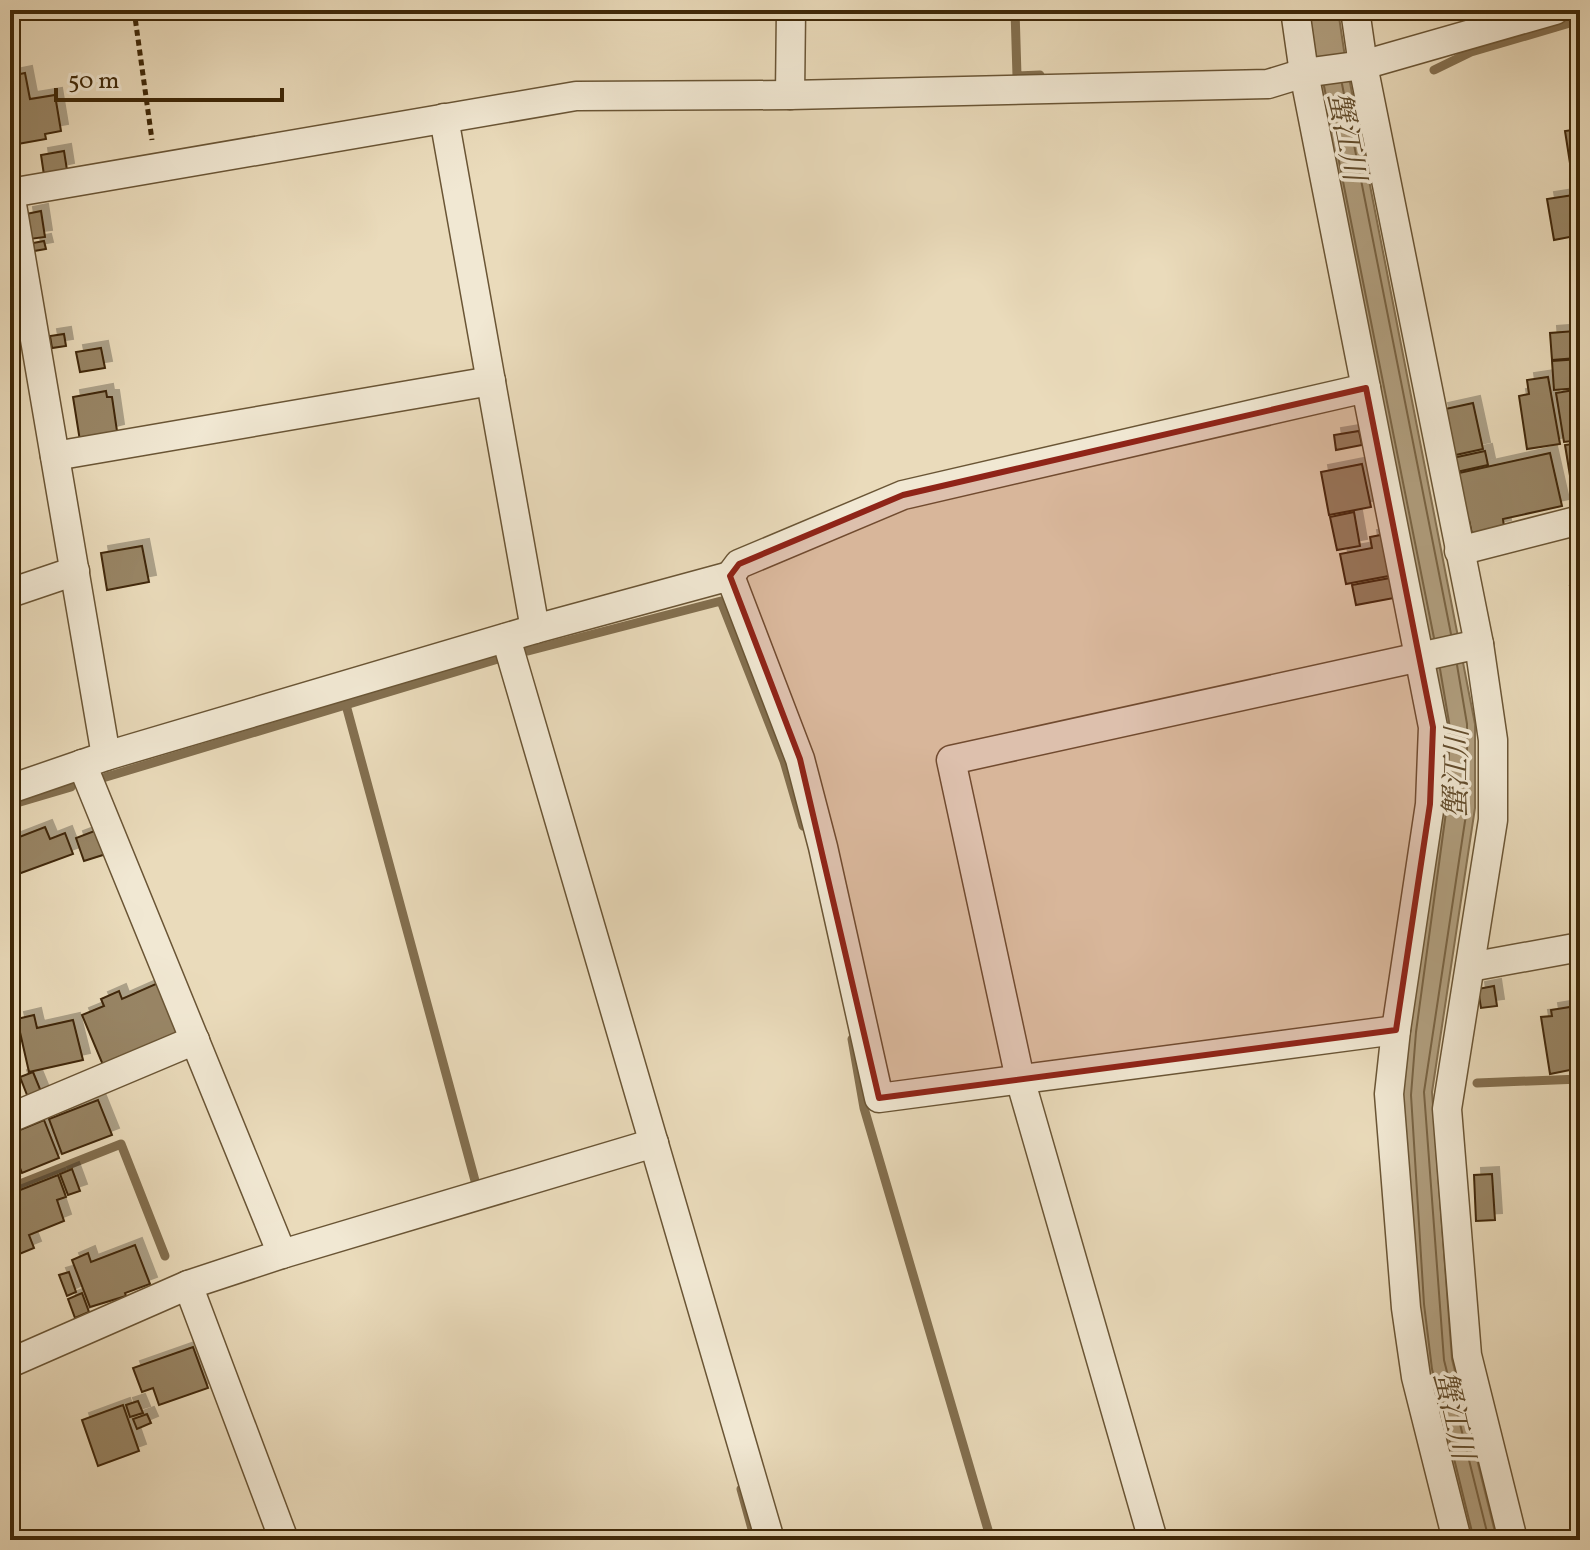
<svg xmlns="http://www.w3.org/2000/svg" width="1590" height="1550" font-family="Vollkorn,'Noto Serif JP',serif">
<style>
.water{fill:#b09e7e;stroke:#836f4f;stroke-width:2}
.lines{fill:none;stroke-linecap:round;stroke-linejoin:round}
.shore{stroke:#786343;stroke-width:2}
.stream{stroke:#836f4f;stroke-width:9}
.building{fill:#988565;stroke:#3f2808;stroke-width:2;filter:url(#shadow)}
.minor-casing{stroke:#6a5535;stroke-width:31}
.path{stroke:#3f2808;stroke-width:5;stroke-dasharray:6 4;stroke-linecap:butt}
.minor{stroke:#f1e8d3;stroke-width:28}
.marked{fill:#8f2418;fill-opacity:0.2;stroke:#8f2418;stroke-width:6;stroke-linejoin:round}
.labels{text-anchor:middle;stroke-width:7;stroke-linejoin:round;paint-order:stroke}
.water-label{font-size:30px;font-style:italic;fill:#614b2b;stroke:#f1e8d3}
</style>
<defs>
<filter id="shadow"><feDropShadow dx="7" dy="-7" stdDeviation="0" flood-color="#0004"/></filter>
</defs>
<rect width="100%" height="100%" fill="#eadbbb"/>
<filter id="stains"><feTurbulence type="fractalNoise" baseFrequency=".0025" numOctaves="4"/><feColorMatrix values="0 0 0 0 .2 0 0 0 0 .09 0 0 0 0 .02 0 0 0 .5 -.17"/></filter>
<radialGradient id="worn" r=".72"><stop offset=".6" stop-color="#630" stop-opacity="0"/><stop offset="1" stop-color="#630" stop-opacity=".3"/></radialGradient>
<polygon class="water" points="1305,10 1338,10 1345,57 1475,724 1475,808 1432,1092 1452,1359 1497,1540 1466,1540 1424,1371 1402,1094 1408,1031 1439,805"/>
<g class="lines">
<g class="shore">
<polyline points="1342,84 1451,634"/>
<polyline points="1324,86 1434,638"/>
<polyline points="1457,665 1467,724 1467,808 1424,1092 1444,1360 1489,1540"/>
<polyline points="1440,669 1450,728 1447,805 1416,1032 1411,1095 1424,1304 1432,1369 1474,1540"/>
</g>
<g class="stream">
<polyline points="1015,10 1017,76 1040,75"/>
<polyline points="1434,70 1471,52 1580,20"/>
<polyline points="528,651 721,601 784,761 803,826"/>
<polyline points="346,705 477,1188"/>
<polyline points="106,777 498,659"/>
<polyline points="10,805 71,787"/>
<polyline points="852,1039 864,1108 991,1540"/>
<polyline points="1477,1083 1580,1079"/>
<polyline points="10,1188 121,1144 165,1256"/>
<polyline points="741,1489 755,1540"/>
</g>
</g>
<g class="building">
<polygon points="25,73 30,99 55,95 61,131 45,134 46,139 12,145 10,76"/>
<polygon points="1580,129 1580,175 1572,176 1565,131"/>
<polygon points="64,151 67,170 44,175 41,155"/>
<polygon points="1580,194 1580,235 1554,240 1547,199"/>
<polygon points="41,211 45,237 30,239 26,214"/>
<polygon points="44,241 46,249 34,251 33,243"/>
<polygon points="1575,331 1577,358 1552,360 1550,333"/>
<polygon points="64,334 66,346 52,348 50,336"/>
<polygon points="101,348 105,368 80,372 76,352"/>
<polygon points="1580,359 1580,388 1554,390 1552,361"/>
<polygon points="1548,377 1560,444 1527,449 1519,396 1529,394 1527,380"/>
<polygon points="1580,389 1580,440 1564,442 1556,393"/>
<polygon points="106,391 107,397 112,397 117,431 80,441 73,397"/>
<polygon points="1473,403 1483,449 1451,456 1441,410"/>
<polygon points="1359,431 1362,445 1336,450 1334,435"/>
<polygon points="1580,443 1580,493 1573,494 1565,445"/>
<polygon points="1485,451 1488,465 1452,473 1448,459"/>
<polygon points="1550,453 1562,506 1503,519 1504,527 1472,534 1469,520 1462,522 1459,473"/>
<polygon points="1362,464 1371,507 1329,515 1321,472"/>
<polygon points="1354,512 1360,546 1337,550 1330,517"/>
<polygon points="1386,534 1394,575 1346,584 1340,554 1372,548 1370,537"/>
<polygon points="142,546 149,582 107,590 101,553"/>
<polygon points="1390,578 1394,598 1356,605 1352,585"/>
<polygon points="1580,583 1580,596 1573,598 1570,586"/>
<polygon points="1580,599 1580,627 1574,600"/>
<polygon points="45,827 50,839 65,833 73,854 10,877 10,848 17,846 14,839"/>
<polygon points="97,830 106,854 84,861 76,838"/>
<polygon points="158,983 179,1033 103,1065 82,1015 104,1006 101,999 119,991 122,999"/>
<polygon points="1494,986 1497,1006 1481,1008 1478,989"/>
<polygon points="1570,1007 1571,1013 1580,1011 1580,1068 1550,1074 1541,1017 1552,1016 1551,1010"/>
<polygon points="34,1015 37,1028 73,1020 83,1060 29,1072 17,1019"/>
<polygon points="33,1072 42,1094 29,1100 20,1077"/>
<polygon points="98,1100 112,1135 62,1154 49,1119"/>
<polygon points="44,1120 59,1158 22,1173 10,1143 10,1134"/>
<polygon points="14,1160 20,1176 11,1180 10,1162"/>
<polygon points="72,1169 80,1191 68,1195 60,1174"/>
<polygon points="1492,1174 1495,1220 1476,1221 1474,1175"/>
<polygon points="58,1175 66,1197 57,1200 64,1221 29,1235 34,1248 12,1257 10,1194"/>
<polygon points="135,1245 150,1284 125,1293 126,1296 90,1307 72,1260 88,1253 91,1262"/>
<polygon points="69,1272 76,1292 67,1296 59,1275"/>
<polygon points="82,1293 89,1312 75,1318 68,1299"/>
<polygon points="193,1347 208,1388 159,1405 153,1388 142,1392 133,1368"/>
<polygon points="138,1401 143,1413 130,1417 126,1405"/>
<polygon points="123,1405 139,1451 98,1466 82,1420"/>
<polygon points="147,1414 151,1423 137,1429 133,1419"/>
</g>
<g class="lines">
<g class="minor-casing">
<g id="minor">
<polyline points="1295,10 1304,73 1366,388"/>
<polyline points="1355,10 1363,65 1479,644 1493,740 1493,820 1447,1109 1467,1355 1513,1540"/>
<polyline points="790,95 791,10"/>
<polyline points="444,118 535,629"/>
<polyline points="10,193 576,96 790,95 1268,84 1304,73 1363,65 1555,10"/>
<polyline points="10,193 106,756"/>
<polyline points="55,456 491,381"/>
<polyline points="1459,551 1580,520"/>
<polyline points="730,576 739,564 903,495 1366,388 1433,727 1430,804 1396,1030 1389,1094 1406,1308 1416,1377 1457,1540"/>
<polyline points="10,593 75,571"/>
<polyline points="506,638 770,1540"/>
<polyline points="82,764 282,1254"/>
<polyline points="10,789 106,756 535,629 730,576 800,759 823,847 879,1098 1396,1030"/>
<polyline points="1470,967 1580,947"/>
<polyline points="10,1118 195,1040"/>
<polyline points="188,1285 284,1540"/>
<polyline points="10,1363 188,1285 282,1254 654,1143"/>
<polyline points="1153,1540 1020,1079 951,760 1479,644"/>
</g>
</g>
<polyline class="path" points="134,10 152,140"/>
<use href="#minor" class="minor"/>
</g>
<path class="marked" d="M1366 388 1433 727 1430 804 1396 1030 879 1098 800 759 730 576 739 564 903 495Z"/>
<g class="labels">
<g class="water-label">
<text transform="translate(1347 136) rotate(79)" y="10">蟹江川</text>
<text transform="translate(1456 773) rotate(-89)" y="10">蟹江川</text>
<text transform="translate(1454 1415) rotate(77)" y="10">蟹江川</text>
</g>
</g>
<rect width="1590" height="1550" fill="none" stroke="#eadbbb" stroke-width="40"/>
<rect x="12" y="12" width="1566" height="1526" fill="none" stroke="#3f2808" stroke-width="4"/>
<rect x="20" y="20" width="1550" height="1510" fill="none" stroke="#3f2808" stroke-width="2"/>
<path d="M56 88v12h226v-12" fill="none" stroke="#3f2808" stroke-width="4"/>
<text x="68" y="88" font-size="24" fill="#3f2808" stroke="#f1e8d3" stroke-width="6" paint-order="stroke">50 m</text>
<rect width="100%" height="100%" filter="url(#stains)"/>
<rect width="100%" height="100%" fill="url(#worn)"/>
</svg>
